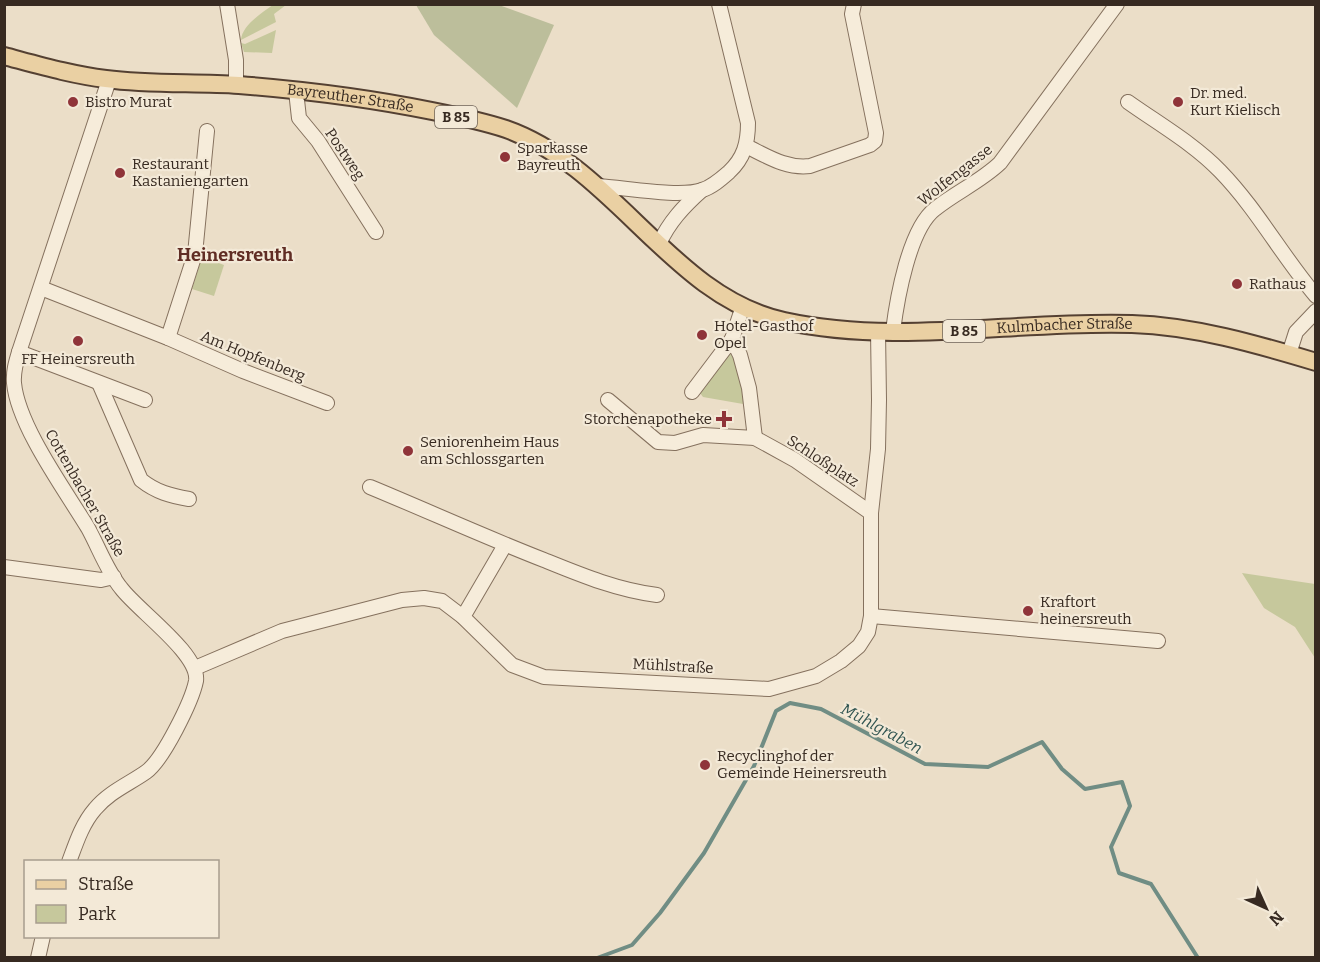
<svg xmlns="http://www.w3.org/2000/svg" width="1320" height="962" font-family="Bitter,serif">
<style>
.green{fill:#c6c89c}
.cemetery{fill:#bcbe9b}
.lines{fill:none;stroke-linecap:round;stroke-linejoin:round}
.stream{stroke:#708d84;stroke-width:4}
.minor-casing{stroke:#85715e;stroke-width:16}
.major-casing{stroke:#544032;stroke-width:20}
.minor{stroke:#f6ecda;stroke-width:14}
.major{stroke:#ead0a3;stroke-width:16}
.poi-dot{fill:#8f3439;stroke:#f3e9d7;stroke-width:2}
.labels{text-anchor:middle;stroke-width:4.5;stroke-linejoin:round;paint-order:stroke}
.shield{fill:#f3e9d7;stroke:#6f6358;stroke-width:1.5}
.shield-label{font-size:14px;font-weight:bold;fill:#372a21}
.poi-label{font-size:15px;fill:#372a21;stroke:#f3e9d7;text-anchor:start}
.street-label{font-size:15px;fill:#372a21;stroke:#f3e9d7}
.water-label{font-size:16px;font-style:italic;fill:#315551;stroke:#f3e9d7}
.quarter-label{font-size:18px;font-weight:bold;fill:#602d24;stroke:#f3e9d7}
</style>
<rect width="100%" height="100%" fill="#ebdec8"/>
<g class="green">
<path d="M274 4 286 5 274 14 276 22 241 40C242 25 262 13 274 4Z"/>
<polygon points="276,30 272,53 244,52 241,43 245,44"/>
<polygon points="202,257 224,265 214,296 192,289"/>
<polygon points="729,353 736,358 746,403 743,404 703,397 700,393"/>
<polygon points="1242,573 1315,584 1315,658 1295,627 1264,608"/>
</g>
<polygon class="cemetery" points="416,5 499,5 554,25 517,108 434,35"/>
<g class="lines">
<polyline class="stream" points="597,958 632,945 660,913 704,853 754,766 776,711 790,703 821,709 925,764 988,767 1042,742 1062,769 1085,789 1122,782 1130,806 1111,847 1119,873 1151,884 1198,958"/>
<g class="minor-casing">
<g id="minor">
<polyline points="227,4 236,60 236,85"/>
<polyline points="296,91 299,118 318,141 376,232"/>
<path d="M1128 102C1159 124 1194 144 1220 171 1257 209 1282 256 1316 296"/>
<path d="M746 146C767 156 786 169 810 166L870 145 875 141 876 133 852 14 854 4"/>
<path d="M597 186C623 187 679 198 702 190 712 187 721 179 729 172 744 158 748 143 748 123L719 4"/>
<path d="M659 244C669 222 684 206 702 190"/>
<polyline points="41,288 168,338 243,371 327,403"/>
<polyline points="743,306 732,339 740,355 749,388 755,438"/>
<path d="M893 331C897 299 909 229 935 209 956 192 980 182 1000 163L1117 4"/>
<polyline points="168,338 195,254 207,131"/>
<polyline points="19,352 145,400"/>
<polyline points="1289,354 1296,332 1316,311"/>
<path d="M99 383 141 480C156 492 171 496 189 499"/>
<polyline points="692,392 732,339"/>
<polyline points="608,400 658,442 675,443 703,435 755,438 795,460 871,513"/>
<path d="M370 487C428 511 485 537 544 560 581 575 617 590 657 595"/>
<polyline points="4,567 101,580 114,577"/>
<polyline points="871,616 1158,641"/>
<polyline points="463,617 505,545"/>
<polyline points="195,668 282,631 402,600 424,598 442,601 463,617 512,665 544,677 769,689 816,676 841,661 859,646 868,632 871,616 871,513 878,449 879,400 878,331"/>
<path d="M69 862C76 843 82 824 95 809 109 792 129 784 146 772 163 760 192 701 196 681 200 654 137 610 121 588 107 571 99 548 88 528 65 490 18 426 14 383 13 372 16 362 19 352L109 80"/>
<polyline points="38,958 43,936"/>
</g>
</g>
<g class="major-casing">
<g id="major">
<path id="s1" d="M4 56C38 65 72 75 106 79 150 85 195 82 239 85 303 90 368 98 432 111 457 116 482 121 506 129 615 167 672 297 784 321 899 346 1016 320 1132 324 1194 326 1256 344 1316 362"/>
</g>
</g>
<use href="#minor" class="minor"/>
<use href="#major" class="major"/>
</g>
<g class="poi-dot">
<circle cx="73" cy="102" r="6"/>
<circle cx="1178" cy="102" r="6"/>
<circle cx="505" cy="157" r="6"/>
<circle cx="120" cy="173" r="6"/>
<circle cx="1237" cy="284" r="6"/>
<circle cx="702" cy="335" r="6"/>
<circle cx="78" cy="341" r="6"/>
<path d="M721 410h6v6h6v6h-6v6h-6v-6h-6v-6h6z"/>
<circle cx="408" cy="451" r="6"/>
<circle cx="1028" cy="611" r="6"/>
<circle cx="705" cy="765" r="6"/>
</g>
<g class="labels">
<g class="shield">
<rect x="435" y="106" width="42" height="22" rx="4.5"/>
<rect x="943" y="320" width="42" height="22" rx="4.5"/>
</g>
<g class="shield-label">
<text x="456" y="122">B 85</text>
<text x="964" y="336">B 85</text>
</g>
<g class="poi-label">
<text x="1190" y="98">Dr. med.<tspan x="1190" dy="17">Kurt Kielisch</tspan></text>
<text x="85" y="107">Bistro Murat</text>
<text x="517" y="153">Sparkasse<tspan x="517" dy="17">Bayreuth</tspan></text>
<text x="132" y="169">Restaurant<tspan x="132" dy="17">Kastaniengarten</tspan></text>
<text x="1249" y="289">Rathaus</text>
<text x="714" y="331">Hotel-Gasthof<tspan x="714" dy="17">Opel</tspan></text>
<text x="78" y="364" text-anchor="middle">FF Heinersreuth</text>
<text x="712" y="424" text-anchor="end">Storchenapotheke</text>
<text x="420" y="447">Seniorenheim Haus<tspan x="420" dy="17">am Schlossgarten</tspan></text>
<text x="1040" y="607">Kraftort<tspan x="1040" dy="17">heinersreuth</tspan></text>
<text x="717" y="761">Recyclinghof der<tspan x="717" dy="17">Gemeinde Heinersreuth</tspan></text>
</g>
<g class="street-label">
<text dy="5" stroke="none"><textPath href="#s1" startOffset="350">Bayreuther Straße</textPath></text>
<text transform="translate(345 154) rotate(56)" y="5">Postweg</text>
<text transform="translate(955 175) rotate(-38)" y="5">Wolfengasse</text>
<text dy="5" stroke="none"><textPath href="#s1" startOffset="1132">Kulmbacher Straße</textPath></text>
<text transform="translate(253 356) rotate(22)" y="5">Am Hopfenberg</text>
<text transform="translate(823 461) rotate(33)" y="5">Schloßplatz</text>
<text transform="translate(85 493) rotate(60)" y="5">Cottenbacher Straße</text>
<text transform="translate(673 666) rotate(3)" y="5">Mühlstraße</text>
</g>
<g class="water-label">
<text transform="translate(882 728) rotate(28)" y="6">Mühlgraben</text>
</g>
<g class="quarter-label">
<text x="235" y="261">Heinersreuth</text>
</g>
</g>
<rect width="1320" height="962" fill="none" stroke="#372a21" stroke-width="12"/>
<rect x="24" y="860" width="195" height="78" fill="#f3e9d7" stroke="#a89d8e" stroke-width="1.5"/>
<rect x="36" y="880" width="30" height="9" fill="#ead0a3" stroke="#a89d8e" stroke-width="1.5"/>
<text x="78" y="890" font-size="18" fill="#372a21">Straße</text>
<rect x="36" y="905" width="30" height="18" fill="#c6c89c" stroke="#a89d8e" stroke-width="1.5"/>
<text x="78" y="920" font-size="18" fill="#372a21">Park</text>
<g transform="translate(1266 908) rotate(135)" stroke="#f3e9d7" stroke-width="4.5" paint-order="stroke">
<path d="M0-4.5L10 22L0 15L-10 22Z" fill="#372a21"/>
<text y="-9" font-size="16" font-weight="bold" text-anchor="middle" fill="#372a21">N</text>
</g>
</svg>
